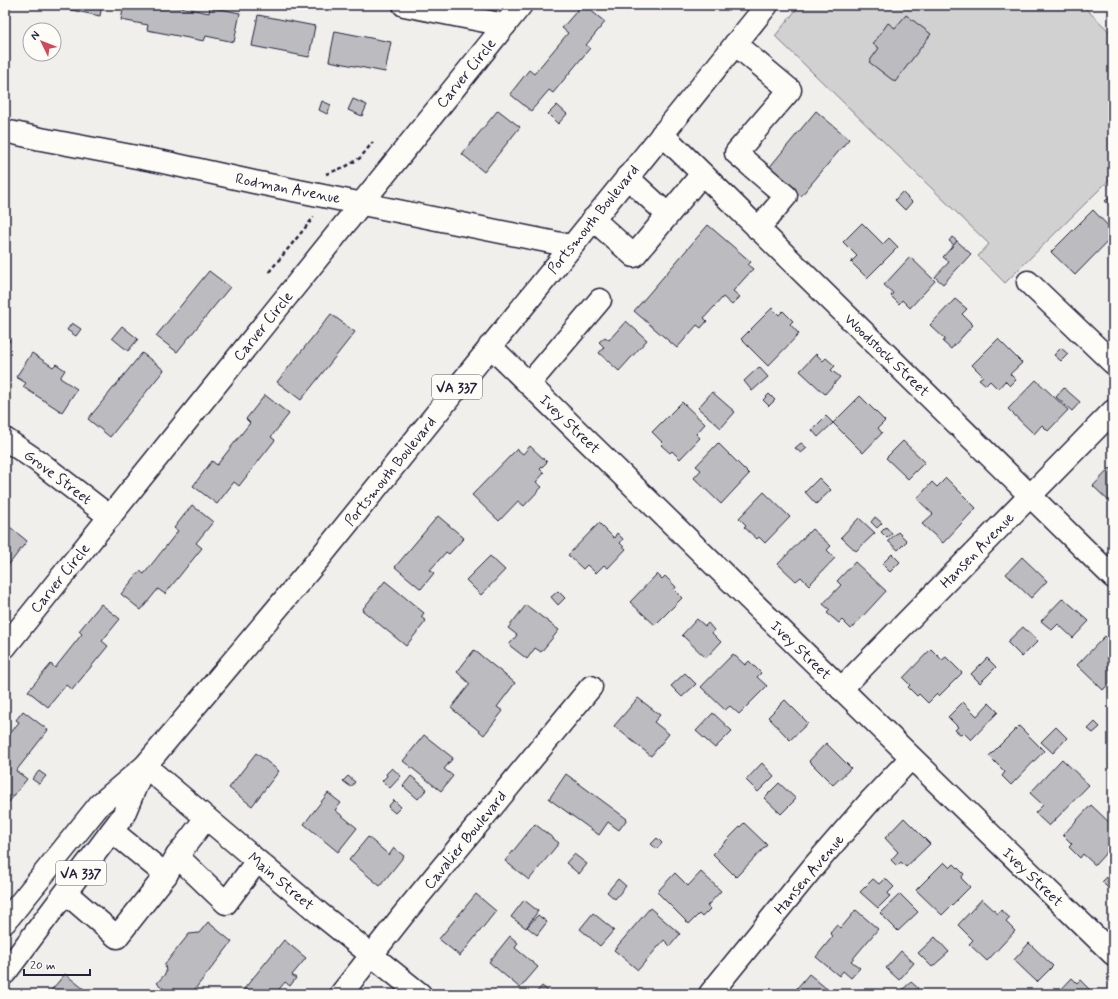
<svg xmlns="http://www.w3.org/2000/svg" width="1118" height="999" font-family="Mynerve,sans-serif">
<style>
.green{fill:#d2d1d1;stroke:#7a7a86}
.building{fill:#bcbcc0;stroke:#22223b}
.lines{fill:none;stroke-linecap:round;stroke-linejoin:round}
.minor-casing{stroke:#22223b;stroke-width:25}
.major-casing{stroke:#22223b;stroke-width:25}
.path{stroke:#22223b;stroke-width:2.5;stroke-dasharray:4 3;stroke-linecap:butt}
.minor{stroke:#fdfcf7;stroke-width:22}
.major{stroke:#fdfcf7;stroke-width:22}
.labels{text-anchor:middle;stroke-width:3;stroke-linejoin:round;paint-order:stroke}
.shield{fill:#fdfcf7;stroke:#646373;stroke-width:1}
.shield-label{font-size:14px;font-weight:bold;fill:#22223b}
.street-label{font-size:15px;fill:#22223b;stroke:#fdfcf7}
</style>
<rect width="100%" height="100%" fill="#f0efec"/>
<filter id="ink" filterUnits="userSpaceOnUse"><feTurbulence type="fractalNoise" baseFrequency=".025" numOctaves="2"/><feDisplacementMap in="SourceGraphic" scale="8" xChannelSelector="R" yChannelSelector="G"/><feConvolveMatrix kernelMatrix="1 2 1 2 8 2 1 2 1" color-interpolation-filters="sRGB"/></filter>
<g filter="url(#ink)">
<polygon class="green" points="800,5 1082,5 1113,35 1113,176 1005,283 978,256 989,244 775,36"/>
<g class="building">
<polygon points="47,5 102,5 100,16"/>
<polygon points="124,5 170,5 209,13 210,7 240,13 234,42 206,36 204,41 147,30 148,25 121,20"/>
<polygon points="582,5 584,5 605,22 586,45 590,48 553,93 549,90 531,111 510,94 529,70 534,74 568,33 562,28"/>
<polygon points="610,5 618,5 615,9"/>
<polygon points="258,15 315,26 309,57 252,46"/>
<polygon points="906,15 931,34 895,82 869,62 879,48 873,44 888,23 895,28"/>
<polygon points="335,31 391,42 385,72 329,61"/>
<polygon points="353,99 367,105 362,116 348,110"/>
<polygon points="322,101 331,105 327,114 319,110"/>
<polygon points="557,105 567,114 558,124 548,114"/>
<polygon points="498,110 520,127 484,172 462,154"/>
<polygon points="816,111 849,139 801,196 768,169"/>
<polygon points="902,192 912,202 905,210 895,200"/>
<polygon points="1113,194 1113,209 1105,201"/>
<polygon points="1093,210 1113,231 1113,236 1075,275 1051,252"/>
<polygon points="862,223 883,244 889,238 898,247 867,278 851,262 857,256 843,242"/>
<polygon points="708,225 751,262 748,265 753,269 733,291 740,297 732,305 723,297 704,318 707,321 701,328 697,325 677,348 634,311"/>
<polygon points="952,237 957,241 954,245 949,241"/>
<polygon points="957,241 971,254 943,284 935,277 949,262 943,257"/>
<polygon points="910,257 935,281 910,308 902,300 899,304 891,296 893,293 884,285"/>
<polygon points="209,271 230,287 177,352 156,336"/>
<polygon points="955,299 967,309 962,314 973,325 951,349 943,342 945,339 930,325"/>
<polygon points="772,308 779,315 783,311 793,321 790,324 799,334 768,366 741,339"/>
<polygon points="331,314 355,332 301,400 277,382"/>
<polygon points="626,321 647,340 619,371 599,353 604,347 599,342 605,337 609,340"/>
<polygon points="72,323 81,329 76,336 67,330"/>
<polygon points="122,326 138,339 128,351 112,338"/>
<polygon points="5,338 10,340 5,349"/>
<polygon points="998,339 1022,363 1010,374 1016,380 1010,386 1005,381 998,389 990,381 986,385 979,379 983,376 972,365"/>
<polygon points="1061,348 1068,354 1061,361 1054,355"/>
<polygon points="32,353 53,367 56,364 65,370 60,378 77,389 62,412 23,387 26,383 16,377"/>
<polygon points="142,353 164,370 110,437 88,419"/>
<polygon points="816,354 823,361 826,358 835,366 831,370 840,377 825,394 800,371"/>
<polygon points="759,367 768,377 752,391 744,381"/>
<polygon points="1036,380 1068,410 1048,431 1042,425 1034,434 1008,409"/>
<polygon points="1064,388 1080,402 1072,411 1056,397"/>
<polygon points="712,392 735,412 721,428 698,408"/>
<polygon points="769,394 775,400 769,406 763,400"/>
<polygon points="265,395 289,414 271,437 275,440 239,486 234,482 217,504 193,486 212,461 217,465 250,423 246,419"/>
<polygon points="860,396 885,421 878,428 882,433 863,453 833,423"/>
<polygon points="682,402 705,424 696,434 700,438 680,459 672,451 670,453 661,445 663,443 652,432"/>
<polygon points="826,416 833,423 818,437 812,430"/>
<polygon points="903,441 925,462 908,479 886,458"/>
<polygon points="718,443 749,474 721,504 694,478 701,470 696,466"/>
<polygon points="801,443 807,448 801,453 795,448"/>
<polygon points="530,446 547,462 540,469 544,473 536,482 542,487 524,506 518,501 499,521 472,495 517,449 523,454"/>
<polygon points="1110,468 1113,471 1113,505 1093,486"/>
<polygon points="819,478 831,490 816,504 805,492"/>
<polygon points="946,478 976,508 943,543 922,524 933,514 917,499 932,482 937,487"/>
<polygon points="764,492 790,517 765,543 759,537 757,539 744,527 746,525 739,518"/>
<polygon points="192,505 213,522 196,543 202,548 165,594 158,589 141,610 121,594 140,571 144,574 178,531 174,528"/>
<polygon points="438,516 464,538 449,554 446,552 430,570 434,573 421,589 395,567"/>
<polygon points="875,517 882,523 877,528 871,522"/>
<polygon points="859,518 875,533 856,551 841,537"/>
<polygon points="5,523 27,541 7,567 5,565"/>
<polygon points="599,523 614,538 617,533 623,539 620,543 626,549 608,568 604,565 596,573 587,565 583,569 568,555"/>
<polygon points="886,527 892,534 887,538 881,532"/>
<polygon points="812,529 831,546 827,550 835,558 809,585 801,577 796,581 778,564"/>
<polygon points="898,532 907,541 898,550 888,541"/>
<polygon points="892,554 900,562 890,572 882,564"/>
<polygon points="490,556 505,570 481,595 466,580"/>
<polygon points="1022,557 1047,581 1031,598 1006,574"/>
<polygon points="855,562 886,591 851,629 842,620 839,623 827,613 830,610 823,604 841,585 837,581"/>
<polygon points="657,574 662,579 665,576 676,587 674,590 682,598 655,625 630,602"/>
<polygon points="385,581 424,613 421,617 426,621 406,646 362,610"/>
<polygon points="558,591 565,598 558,605 551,597"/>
<polygon points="1063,598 1089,621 1073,638 1058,624 1052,630 1041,621"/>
<polygon points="101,604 120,619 102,641 108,646 72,690 66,685 48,707 28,691 51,664 55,668 82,634 79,631"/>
<polygon points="526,605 559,630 541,652 535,648 527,659 509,645 517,635 508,628"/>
<polygon points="697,619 705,626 708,623 714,630 712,633 721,642 706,658 682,635"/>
<polygon points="1023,627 1038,641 1022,657 1007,642"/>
<polygon points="1105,636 1113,644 1113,679 1103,690 1077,665"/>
<polygon points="931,649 942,660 946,657 962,673 939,696 937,694 928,703 919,694 917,696 908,687 910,685 903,678"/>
<polygon points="474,650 515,683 497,707 503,711 484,735 451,708 470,684 457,672"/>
<polygon points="733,654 745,665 749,661 761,673 757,677 767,686 739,714 730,706 725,710 701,687"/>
<polygon points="987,658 996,667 980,683 971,674"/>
<polygon points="685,673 696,684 682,697 671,686"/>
<polygon points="638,698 660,715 654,722 669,734 651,756 614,726"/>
<polygon points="785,700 808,723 790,740 768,717"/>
<polygon points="963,702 977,716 989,703 998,712 971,740 964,733 961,735 955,730 958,727 948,717"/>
<polygon points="23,711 48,730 16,771 27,779 9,802 5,799 5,741 19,722 16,720"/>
<polygon points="713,713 732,731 715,748 696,731"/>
<polygon points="1095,722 1100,727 1093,733 1088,729"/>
<polygon points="1019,726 1044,751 1011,785 1002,776 1005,772 989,756"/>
<polygon points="1056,727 1067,738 1053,753 1041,742"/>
<polygon points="424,735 453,758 444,769 453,776 441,791 403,761"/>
<polygon points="826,743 851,768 833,785 809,761"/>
<polygon points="256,753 279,771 252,806 229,788"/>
<polygon points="1062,759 1089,785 1049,826 1035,813 1043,805 1030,793"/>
<polygon points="762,763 774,776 758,792 746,780"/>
<polygon points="392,768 401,776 390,788 382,781 387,776 386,774"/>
<polygon points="39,771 46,776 39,784 32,779"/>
<polygon points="566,774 627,819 619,830 608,822 599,835 549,799"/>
<polygon points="348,776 355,782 351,787 343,781"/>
<polygon points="411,776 427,789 418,799 403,786"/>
<polygon points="779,783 796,799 781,814 764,798"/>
<polygon points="328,793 341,803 335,810 357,828 338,852 304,824"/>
<polygon points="394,800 401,807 395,813 388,807"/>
<polygon points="1091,805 1113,826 1113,845 1095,865 1083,854 1080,858 1069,847 1072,844 1063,835"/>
<polygon points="904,818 930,844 906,867 901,862 897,866 891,860 898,852 885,838"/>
<polygon points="744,823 767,845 736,877 713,854"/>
<polygon points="535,824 559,843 529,880 505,861"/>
<polygon points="368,837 389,855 394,848 404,856 380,886 349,860"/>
<polygon points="657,838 662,843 657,849 651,844"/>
<polygon points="574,854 587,864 579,874 566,863"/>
<polygon points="944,862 950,868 954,864 964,874 961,878 970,887 942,915 916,890"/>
<polygon points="1113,871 1113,893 1102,882"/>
<polygon points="701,872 721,891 707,906 710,909 702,917 699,914 689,924 657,892 675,873 688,886"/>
<polygon points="885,878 894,887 888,893 890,896 878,908 860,892 873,879 879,884"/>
<polygon points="618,879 626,886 615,899 607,892"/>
<polygon points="476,894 496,911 460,956 439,939"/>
<polygon points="900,894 918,912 898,931 880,913"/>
<polygon points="982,899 998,914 1001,910 1010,918 1006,922 1015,931 987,961 969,944 973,940 958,925"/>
<polygon points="524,900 538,911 526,928 511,917"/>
<polygon points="650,908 680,934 670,946 664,940 638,970 614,950"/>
<polygon points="856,910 878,929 851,961 860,968 851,978 843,971 839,976 816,957 833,936 830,933 837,925 841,928"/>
<polygon points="593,913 614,930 600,946 580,929"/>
<polygon points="538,915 547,922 537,935 527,927"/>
<polygon points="208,922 232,942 191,994 170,994 157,983 166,973 165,964 189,934 199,933"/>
<polygon points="510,936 518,943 515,948 538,967 520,988 489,962"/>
<polygon points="935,937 949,952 932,967 918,953"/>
<polygon points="284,940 306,958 292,975 296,978 290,986 285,982 275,994 250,994 244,989"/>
<polygon points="1029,943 1053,966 1037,982 1014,960"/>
<polygon points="901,951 914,963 899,980 886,968"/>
<polygon points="65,974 90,994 48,994"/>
<polygon points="809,974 833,994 792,994"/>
<polygon points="1072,978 1077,983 1080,980 1093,993 1092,994 1057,994"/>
<polygon points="911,982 918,988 913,994 908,994 903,989"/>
<polygon points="542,986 552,994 535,994"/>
<polygon points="903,989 908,994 900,994"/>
</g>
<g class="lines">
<g class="minor-casing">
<g id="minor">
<polyline points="404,5 505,25"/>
<polyline points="735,44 790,90 736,153 786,196 758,229"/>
<polyline points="5,131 41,139 163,162 254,182 571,246"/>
<polyline points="662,134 1113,577"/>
<polyline points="627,177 668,215"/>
<polyline points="593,219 634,256 702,174"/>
<polyline points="1028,282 1113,363"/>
<polyline points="490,346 1113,954"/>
<polyline points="529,384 600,300"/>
<polyline points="5,439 39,462 110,517"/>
<polyline points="5,647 521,5"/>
<polyline points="841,689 1113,411"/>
<polyline points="145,766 319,913 420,994"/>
<polyline points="112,831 166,875"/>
<polyline points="177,856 226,903 257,861"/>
<polyline points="66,893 117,937 166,875 177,856 206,818"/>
<polyline points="341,994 403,915 591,687"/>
<polyline points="710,994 814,866 872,799 911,758"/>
</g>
</g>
<g class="major-casing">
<g id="major">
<polyline points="5,922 100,804 145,766 322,555 767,5"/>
<polyline points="5,973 123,816 142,771"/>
</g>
</g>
<g class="path">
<polyline points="326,174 345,167 360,158 373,142"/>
<polyline points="269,272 314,217"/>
</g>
<use href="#minor" class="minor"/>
<use href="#major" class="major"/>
</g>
</g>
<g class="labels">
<g class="shield">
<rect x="432" y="375" width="50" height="24" rx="3"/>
<rect x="56" y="861" width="50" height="24" rx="3"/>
</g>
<g class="shield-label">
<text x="457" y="392">VA 337</text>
<text x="81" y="878">VA 337</text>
</g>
<g class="street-label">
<text transform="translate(466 73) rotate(-51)" y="5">Carver Circle</text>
<text transform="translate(288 188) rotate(11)" y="5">Rodman Avenue</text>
<text transform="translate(593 219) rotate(-51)" y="5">Portsmouth Boulevard</text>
<text transform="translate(263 326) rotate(-51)" y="5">Carver Circle</text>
<text transform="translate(887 355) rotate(44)" y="5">Woodstock Street</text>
<text transform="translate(570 424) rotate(44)" y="5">Ivey Street</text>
<text transform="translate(390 471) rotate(-51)" y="5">Portsmouth Boulevard</text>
<text transform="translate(58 477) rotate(37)" y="5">Grove Street</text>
<text transform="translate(977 550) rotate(-46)" y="5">Hansen Avenue</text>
<text transform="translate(60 578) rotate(-51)" y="5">Carver Circle</text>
<text transform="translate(801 650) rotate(44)" y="5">Ivey Street</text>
<text transform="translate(465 840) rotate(-51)" y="5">Cavalier Boulevard</text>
<text transform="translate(809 874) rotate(-50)" y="5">Hansen Avenue</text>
<text transform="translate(1033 877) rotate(44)" y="5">Ivey Street</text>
<text transform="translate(281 881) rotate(40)" y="5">Main Street</text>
</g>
</g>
<rect width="1118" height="999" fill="none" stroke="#fdfcf7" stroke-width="20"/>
<rect x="10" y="10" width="1098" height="979" fill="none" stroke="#22223b" stroke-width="1.5" filter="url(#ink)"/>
<g transform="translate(42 42) rotate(313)"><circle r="19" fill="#fdfcf7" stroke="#a5a5ac"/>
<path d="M0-3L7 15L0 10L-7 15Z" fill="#d1495b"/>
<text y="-6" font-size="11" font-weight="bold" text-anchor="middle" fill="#22223b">N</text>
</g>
<path d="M24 969v6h66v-6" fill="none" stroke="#22223b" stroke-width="2"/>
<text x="30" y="969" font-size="12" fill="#22223b" stroke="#fdfcf7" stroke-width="3" paint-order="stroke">20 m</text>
</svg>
